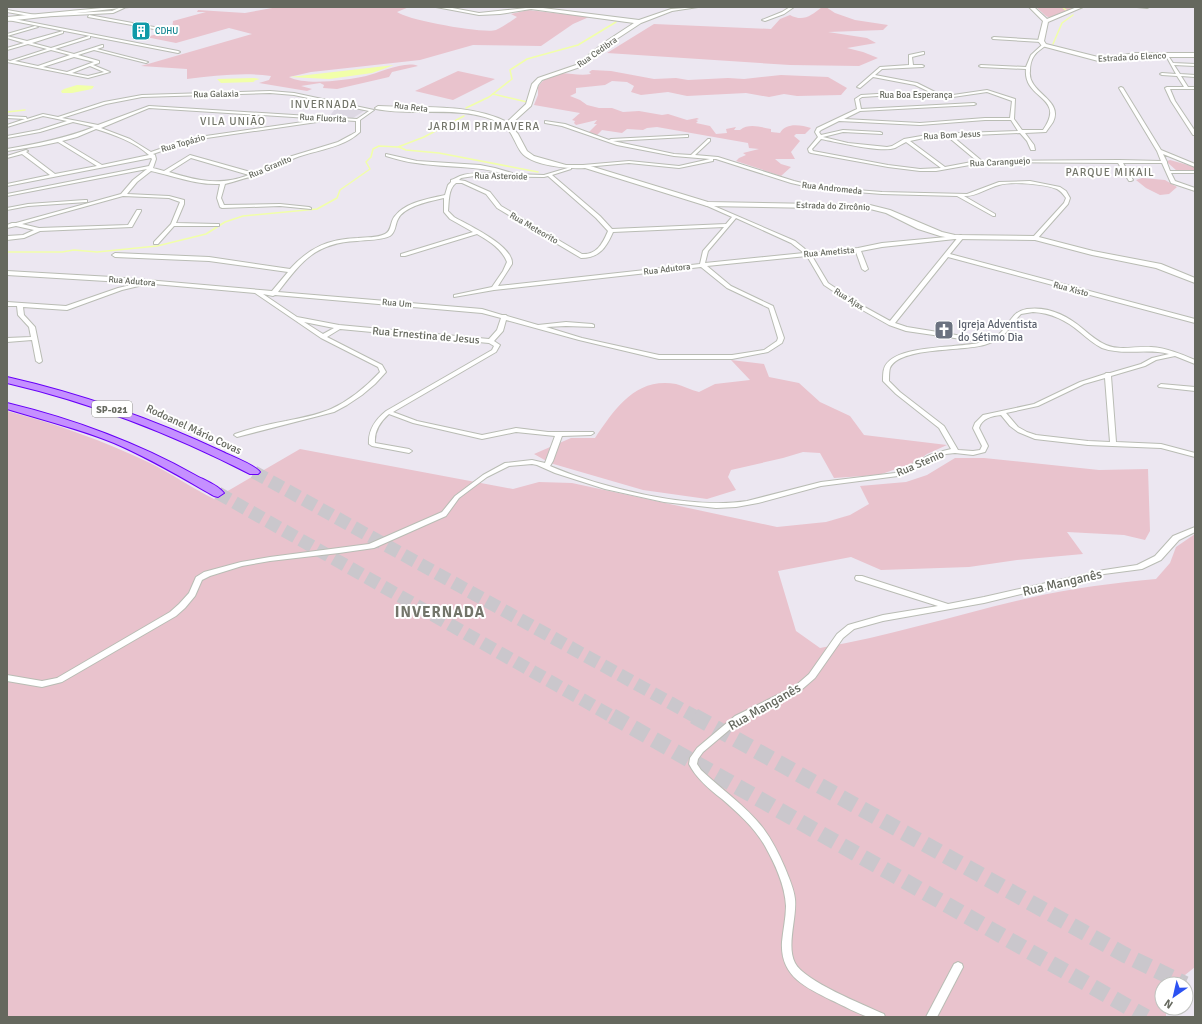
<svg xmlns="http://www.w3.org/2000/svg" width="1202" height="1024" font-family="Signika,sans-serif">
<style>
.education{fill:#ddd8e3}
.green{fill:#e9c3cd}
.water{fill:#f1ffa9}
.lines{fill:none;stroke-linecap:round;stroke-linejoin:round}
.stream{stroke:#f1ffa9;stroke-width:1.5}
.highway-tunnel-far1{stroke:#cac7cc;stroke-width:13;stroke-dasharray:13 6;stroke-linecap:butt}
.highway-tunnel{stroke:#cac7cc;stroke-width:16;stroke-dasharray:16 8;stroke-linecap:butt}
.street-casing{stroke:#b9bcb4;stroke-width:2}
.secondary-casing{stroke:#b9bcb3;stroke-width:2}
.highway-casing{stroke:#6800f8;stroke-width:2}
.street{fill:#fff;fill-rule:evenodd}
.secondary{fill:#fff;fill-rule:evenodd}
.highway{fill:#c590ff;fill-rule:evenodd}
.labels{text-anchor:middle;stroke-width:4;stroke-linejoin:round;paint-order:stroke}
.far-culture-label{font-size:9px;fill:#0d838f;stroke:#fff;text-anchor:start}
.far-street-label{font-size:9px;fill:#65685e;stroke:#fff}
.shield{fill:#fff;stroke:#93958e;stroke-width:1}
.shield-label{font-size:10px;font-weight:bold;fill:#65685e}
.far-quarter-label{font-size:11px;letter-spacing:1px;fill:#73756a;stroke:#fff}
.worship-label{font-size:11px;fill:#5b616d;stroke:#fff;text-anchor:start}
.street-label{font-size:11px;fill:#65685e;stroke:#fff}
.near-street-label{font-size:13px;fill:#65685e;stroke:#fff}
.district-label{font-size:15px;font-weight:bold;letter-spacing:1px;fill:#73756a;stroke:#fff}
</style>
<rect width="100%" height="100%" fill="#ece7f1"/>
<polygon class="education" points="335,103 364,109 364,111 353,118 329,117 335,109 330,108"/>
<g class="green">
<path d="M278 7H409L397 12C407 20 484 34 496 30 503 27 511 21 517 17L511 14 528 10 589 17 573 24 541 46 473 45 420 60 311 72 289 77C306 86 347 80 366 76 379 73 406 60 418 66L392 72 389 77 337 89 323 88 324 85 320 83 301 86 312 89 307 91 259 83 269 80 271 76C243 72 214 76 187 79V69L141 66 252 34 229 28 176 43 146 37 172 30 173 21 206 12H197L198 10 245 13Z"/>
<path d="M822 7H826L835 13 855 20 888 25 883 30 828 32 867 38 876 43 847 48 863 52 878 58 859 66 790 65 607 53 654 24 771 29 780 19 790 15C803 22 811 16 822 7Z"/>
<polygon points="1036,7 1076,7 1050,18 1046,16"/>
<path d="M592 70 611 71 654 79 676 78 688 80 728 78 744 79 781 75 828 77 847 88 841 95 797 96 784 94 769 97 746 93 687 96 668 92 641 95 631 92 634 86 627 82 612 81 605 85 576 88V93L570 96 580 100 587 105 599 108H612L623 112 639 111 662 115 668 114 687 120 697 118 699 119 696 120 698 121 696 123 710 126 716 134 727 133 726 129 736 127 734 130H740C749 123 760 127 771 129V132L780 133C786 122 801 125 811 128L805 134H796L794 136 800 141 791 152 795 159H775L781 164 791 167 781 176 736 161 739 158 746 155 743 153 759 149 749 148 748 143 657 127 647 128 643 130 627 129 622 133 602 130 596 136 589 132 597 124H594L597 120 576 125 574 123 575 121 572 120 580 113 534 105 538 95V87C554 64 571 78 591 74L589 72Z"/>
<polygon points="458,71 495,79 453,100 415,91"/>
<polygon points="1170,160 1195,167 1195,171 1177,171 1168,163 1167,161"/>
<polygon points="1142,178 1165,180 1177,187 1169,194 1160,195 1146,188 1136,180"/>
<path d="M731 360 764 364 769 377 799 383 820 402 850 416 864 435 947 445 927 454 916 462 879 475 834 478 820 453 803 452 783 458 731 470 728 477 736 490 707 499 643 490 550 463 534 454 571 438H595C615 409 635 377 676 384 683 386 691 390 699 392L715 384 750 380Z"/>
<path d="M7 411C57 424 104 441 150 463 172 474 192 488 214 499L300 449 513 489 539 482 572 483 777 527 826 522 850 515 869 504 860 486 906 482 927 475 955 458H984L1099 470 1148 469 1150 531 1145 540 1124 535 1067 532 1083 554 1017 560 969 567 881 570 851 557 778 571 796 631 820 648C891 636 959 614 1029 598 1071 588 1114 583 1156 579L1170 563 1176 547 1195 534V967L1185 975 1178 984H1162V1008H1166V1017H7Z"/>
</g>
<g class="water">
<polygon points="412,63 394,65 372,73 329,79 290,77"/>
<polygon points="254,78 260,79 253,81 255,82 221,83 217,79"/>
<polygon points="77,85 94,86 92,89 72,93 62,93 61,91 64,89"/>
</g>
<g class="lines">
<g class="stream">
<polyline points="1062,7 1066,10"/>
<polyline points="1053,44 1062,23 1073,15"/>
<polyline points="493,94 527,102"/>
<polyline points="466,108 489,97 512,79 510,70 527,59 578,45 616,22"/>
<polyline points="7,112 25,110"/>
<polyline points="399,147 406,150 439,153 538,172"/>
<polyline points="7,252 62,252 74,250 97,252 157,246 206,234 225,222 243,216 317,209 337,198 340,190 370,169 366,162 371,157 373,149 379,146 398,147 424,137 464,116"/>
</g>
<g class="highway-tunnel-far1">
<polyline points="254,472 696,717"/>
<polyline points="218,493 613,717"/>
</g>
<g class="highway-tunnel">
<polyline points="612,716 1146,1017"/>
<polyline points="694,716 1125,955 1185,984"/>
</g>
<g class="street-casing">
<g id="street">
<polygon points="121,7 124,8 113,13 35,17 7,12 7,10 36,15 112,11"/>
<polygon points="790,7 794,7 784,14 765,21 762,20 782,12"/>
<polygon points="1137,7 1149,7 1147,8"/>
<polygon points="89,15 154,27 156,28 154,29 88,17"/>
<polygon points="9,18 178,51 180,52 178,53 8,20"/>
<path d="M35 26 38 27 7 36 27 41 63 31V33L32 43 51 48 89 36H90V38L55 49 74 54 102 45H103V47L97 49 148 62 146 63 94 50 78 55 99 61V63L93 65 110 72 88 78 7 62V60L10 61 47 49 28 44 7 50V48L24 43 7 38V34ZM51 50 70 55 38 66 15 61ZM74 57 94 62 67 72 43 67ZM90 66 104 72 88 76 72 73Z"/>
<polygon points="994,37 1041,40 1043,41 1041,42 993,39 992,38"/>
<path d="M1043 44 1046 45C1042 49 1037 51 1034 56 1031 60 1030 66 1030 71 1027 93 1064 99 1053 122 1051 125 1048 129 1046 132L1025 133 1034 145 1035 150H1031L1027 141 1020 133 952 136 982 161 1119 160 1161 161 1157 151 1119 88 1121 87 1123 88 1161 150 1195 164V167L1163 154 1167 162V163L1170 171H1195V173H1171L1175 181 1195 188V191L1171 183 1162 163H1123L1133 180 1131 181H1129L1118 163 999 162 981 163 936 171H920L888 167 811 153 809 152 808 149 818 137 815 132 817 128 857 109 855 99 861 95 894 93 934 94 915 85 873 77 860 88 857 87 880 67 909 65V55L923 52H924V54L912 57 913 65H922L924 66 923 67 882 69 875 75 917 83 939 94 953 95 987 90 1015 99 1014 119 1022 130H1043C1067 96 1023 100 1026 69L981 67 979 66 981 65 1026 67 1031 55ZM987 92 1012 101 1010 118H985L920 123 844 119 860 111 974 105 976 104 974 103 861 109 859 99 862 97 894 95 953 97ZM985 120H1011L1018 131 933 134 904 139 892 146 887 147 848 143 823 137 843 132 882 134V133L880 132 843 130 821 135 819 132 821 130 839 121 920 125ZM933 136H947L977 161 945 167 910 141ZM821 139C837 142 881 153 895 148 899 146 902 144 906 142L941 168 920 169 888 165 813 151 812 149Z"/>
<polygon points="1165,54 1167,54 1173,63 1195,64 1195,66 1174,65 1180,74 1195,75 1195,77 1181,76 1188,87 1195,87 1195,89 1170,89 1175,101 1195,131 1195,135 1193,135 1171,101 1165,88 1167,87 1184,87 1177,76 1162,75 1160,74 1162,73 1176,74"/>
<path d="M270 91 294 93 374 110 360 120V132C343 148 316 150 295 158 282 163 270 169 258 174V176C249 176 235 182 225 184L221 198 224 205 280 204 309 207 311 208V209L280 206 222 208 220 207 217 198 220 184C196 185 174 176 151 171L137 182 127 194 169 196 184 200V204L176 223 217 224H219V226H174L158 244H154V242L171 224 180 202 169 198 123 196 22 224 39 228 128 225 137 210H141V211L132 227 40 231 24 238 7 240V236L23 235 34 230 16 226 7 228V225L12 223H16L121 194 133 180 147 169 7 196V194L149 166 152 159 151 158 7 186V184L50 175 22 154 7 158V156L26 150 28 151 26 152 55 174 97 166 58 142 39 146 7 151V149C37 144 66 138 94 127L73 122 40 132 7 138V136L39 130 67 121 43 116 7 127V125L25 119 7 118V116L25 117H26L27 119 43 114 58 117 104 102 142 95ZM270 93 294 95 369 111 357 119 149 106 98 125 62 118 106 104 142 97ZM149 108 356 121V132L351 135 338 142 292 156 254 173 190 155 164 171 153 168 156 159 155 155 153 154 193 140 317 122 319 121 317 120 192 138 151 152 130 139 101 128ZM96 129C115 135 135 142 149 155L102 165 62 141 77 137ZM191 158 249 175C220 186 198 181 169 172Z"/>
<path d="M545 121 565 124 609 140 611 139 688 135V137H686L613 141 674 154 691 155 708 139H710V141L695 155 718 157 794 181 818 187 882 192 967 194 999 182 1030 181 1060 187 1066 191 1070 198 1068 204 1037 239 1035 240 1032 238 1033 237 1064 203 1066 198C1063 194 1061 191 1057 189 1045 184 1012 181 999 185 987 188 976 197 964 196L995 214V216H993L957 196 882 194 818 189 791 183 716 159H713V161L679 168 629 163 585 167 583 166V165L629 161 679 166 710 159 674 156 617 145 562 126 545 123Z"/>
<path d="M386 154 417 161 480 165 495 168 512 173V174L544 175 571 167V169L552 175 600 216 612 229 726 224 732 217 705 205V204L707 203 795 241 810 253 858 248 882 243 957 236 958 237 955 239 882 247 861 251 868 269 865 271 862 269 856 252 812 256 828 283 861 305 890 321 959 236 961 235 964 237 950 254 1195 319V323L948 257 895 323 907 327 987 340C993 338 999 335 1003 330 1012 320 1012 312 1027 309 1048 306 1068 316 1083 329 1090 335 1097 341 1106 345 1120 351 1136 346 1151 347 1167 348 1181 354 1195 360V364L1175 356 1156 360 1145 366 1111 376 1116 442 1161 444 1195 453V457L1161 448 1088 445 1035 439 1018 432 1010 426 1001 415C992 416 982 418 979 428L988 446 985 452 973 455 955 453 946 454 934 458 898 476 821 486 758 503 736 507 716 508 664 502 605 489 555 473 537 465 532 464 509 466 487 477 459 498 446 516 374 548 339 553 270 561 242 566 210 576 202 580 195 596 185 608 176 616 62 682 42 687 7 681V675L42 681 57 678 170 612 179 604 189 593 196 577 204 572 241 562 270 557 369 544 442 512 455 496 483 475 505 463 532 460 545 463 555 436 516 432 482 439 413 423 389 414C380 422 374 431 375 443L409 449 412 451 409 453 372 446 369 444C368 430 375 420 386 411L492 350 494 346 489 343 340 329 327 337 382 365 386 372 375 384 362 395 347 405 334 412 237 437 234 435 235 434C252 428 269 424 286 421 301 418 317 415 331 409 349 401 367 386 380 372L378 367 321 338 255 293 143 283V285L122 290 67 310 23 307 24 315 35 327 42 361 41 362 39 363 36 361 32 340 7 342V338L31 337 29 327 18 315 17 306H7V302L66 306 118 288 139 283 7 275V271L112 277 272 291 288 272 209 261 115 257 112 255 115 253 209 257 290 269C310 247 329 239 358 238 366 237 377 238 385 234 392 231 390 221 395 216 406 202 428 199 445 195L448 185 451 182V180C455 179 457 177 460 176 474 171 491 174 505 174 476 165 446 168 416 163 406 162 396 159 386 156ZM474 176 544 177 548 176 596 218 608 231C603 243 597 255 582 254L501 206 490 192 465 181 459 180 461 178ZM456 183H462L486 194 497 208 581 258C599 258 606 248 613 232L724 227 703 251 700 264 498 286 512 264C514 246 468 225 454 217L448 211C449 202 448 189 456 183ZM444 198V212L450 219 473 232 401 254V256H405L477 234C489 241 502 249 507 262L503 271 492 287 454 295V297L494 290 701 267 727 288 769 308 778 338 777 341 764 350 732 355H659L582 338 546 327 566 326 594 327V325L592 324 566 322 538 325 507 316 506 315H502L482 309 278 292C302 261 315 243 357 241 366 240 383 240 390 236 396 232 395 224 398 219 404 206 431 201 444 198ZM736 218 791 243 804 253 705 263 708 251ZM807 256 824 285 857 307 889 325 906 331 982 342C961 349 892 343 884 369 883 372 883 377 883 381L896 394 939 428 951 449 943 451 930 455 895 473 821 482 747 501C692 510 601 488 550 466L553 461 562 436 591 435 594 433 593 432H548L516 428 482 435 417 421 393 412 496 352 500 345 494 341 503 331 506 320 579 340 659 359H732L768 352 782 343 784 338 773 306 731 286 707 266ZM263 294 273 296 275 295 482 313 501 318 497 330 489 339 339 325 297 317ZM1033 312C1051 313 1066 320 1080 332 1087 338 1094 344 1102 348 1123 356 1147 348 1169 354L1152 358 1141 364 1110 373H1106L1105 374 1080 382 1034 404 983 415 975 423 973 428 982 446 980 450 973 451 958 450 944 426 900 392 889 381C889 377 889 371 890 368 900 346 966 352 987 344 1009 336 1007 328 1021 314ZM304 322 334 328 323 334ZM1105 378 1110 442 1088 441 1036 435 1027 432 1018 427 1006 413 1038 406 1084 384Z"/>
<polygon points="85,200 87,200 87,202 28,206 7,210 7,208 28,204"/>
<polygon points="1161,384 1195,387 1195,391 1159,387 1158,386"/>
<path d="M1195 527V532L1179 540 1161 560 1142 569 1104 574 984 603 883 621 854 629 843 638 815 678 800 691 741 720 703 752 698 759 697 764 701 770C721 789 746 806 763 828 772 840 779 854 785 868 789 878 794 889 795 899 797 918 786 946 795 963 804 981 864 1005 884 1014L885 1017C880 1017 875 1018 870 1017 862 1016 840 1004 831 1000 805 987 780 976 782 942 783 930 786 918 786 906 785 885 775 864 765 846 754 827 738 813 722 799 709 789 696 778 689 764L690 758 697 748 735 716 794 687 809 674 837 634 848 625 883 615 938 606 856 580 855 578 856 576H862L948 604 984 597 1104 570 1137 565 1155 556 1173 536Z"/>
<polygon points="958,962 962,964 963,967 937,1017 926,1017 954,964"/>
</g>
</g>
<g class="secondary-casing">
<g id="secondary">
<polygon points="112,7 129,7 7,21 7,17"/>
<path d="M436 7H447L479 13 535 7 639 20 671 9 698 7 672 11 641 23 609 44 580 67 542 80 538 85 531 106 510 125 518 134 527 151 534 156 566 165H587L708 202 870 205 890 210 942 232 955 235 1035 236 1093 251 1161 264 1195 278V283L1156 268 1092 255 1035 240 955 239 940 236 918 229 886 213 870 209 707 206 585 168C569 169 531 166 521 152 514 142 512 129 500 123 462 104 415 117 376 109L375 108 378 106C417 108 471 103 507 122L526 104 532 84 538 78 576 65 605 42 634 23 531 9 500 14 479 15Z"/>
<polygon points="1029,7 1034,7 1047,19 1077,7 1083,7 1048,22 1044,41 1046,44 1102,58 1136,53 1195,53 1195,57 1136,57 1102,62 1042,46 1038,41 1043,21"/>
</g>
</g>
<g class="highway-casing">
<g id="highway">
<path d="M7 377C82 394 153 419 223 452 231 456 255 465 260 472L258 474H250C172 434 93 403 7 383Z"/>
<path d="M7 403C73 419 136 442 195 475 204 480 218 485 224 493L218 497 214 496C181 477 149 458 114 443 80 429 43 420 7 409Z"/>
</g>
</g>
<use href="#street" class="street"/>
<use href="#secondary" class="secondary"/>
<use href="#highway" class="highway"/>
</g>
<defs>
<g id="building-square" transform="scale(1)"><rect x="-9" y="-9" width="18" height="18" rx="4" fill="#0f9aa8" stroke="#fff"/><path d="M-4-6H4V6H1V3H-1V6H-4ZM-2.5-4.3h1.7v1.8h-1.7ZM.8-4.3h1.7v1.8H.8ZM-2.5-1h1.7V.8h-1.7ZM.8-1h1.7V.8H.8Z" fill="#fff"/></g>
<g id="church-square" transform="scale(1)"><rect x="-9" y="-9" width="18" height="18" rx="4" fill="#6b7280" stroke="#fff"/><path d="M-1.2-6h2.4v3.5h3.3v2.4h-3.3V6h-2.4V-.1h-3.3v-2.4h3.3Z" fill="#fff"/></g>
</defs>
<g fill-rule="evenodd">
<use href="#building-square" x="141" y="31"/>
<use href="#church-square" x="944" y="330"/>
</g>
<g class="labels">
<g class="far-culture-label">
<text x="155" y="34">CDHU</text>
</g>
<g class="far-street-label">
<text transform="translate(597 52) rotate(-35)" y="3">Rua Cedibra</text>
<text transform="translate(1132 57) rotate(-3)" y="3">Estrada do Elenco</text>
<text transform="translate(216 94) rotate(-1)" y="3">Rua Galaxia</text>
<text x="916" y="98">Rua Boa Esperança</text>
<text transform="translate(411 107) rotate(7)" y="3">Rua Reta</text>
<text transform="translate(323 118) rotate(3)" y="3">Rua Fluorita</text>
<text transform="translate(952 135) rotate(-3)" y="3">Rua Bom Jesus</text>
<text transform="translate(183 143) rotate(-16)" y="3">Rua Topázio</text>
<text transform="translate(1000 162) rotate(-3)" y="3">Rua Caranguejo</text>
<text transform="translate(270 167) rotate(-23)" y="3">Rua Granito</text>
<text transform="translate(501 176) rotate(1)" y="3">Rua Asteroide</text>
<text transform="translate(832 188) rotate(6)" y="3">Rua Andromeda</text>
<text transform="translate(833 206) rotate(2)" y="3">Estrada do Zircônio</text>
<text transform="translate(534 228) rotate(30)" y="3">Rua Meteorito</text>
<text transform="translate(829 252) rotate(-5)" y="3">Rua Ametista</text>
<text transform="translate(667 269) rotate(-7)" y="3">Rua Adutora</text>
<text transform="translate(132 281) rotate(5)" y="3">Rua Adutora</text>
<text transform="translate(1071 289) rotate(15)" y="3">Rua Xisto</text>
<text transform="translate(849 299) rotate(32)" y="3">Rua Ajax</text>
<text transform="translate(397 303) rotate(5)" y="3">Rua Um</text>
</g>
<rect class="shield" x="92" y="401" width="40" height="16" rx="3"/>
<g class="shield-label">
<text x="112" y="413">SP-021</text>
</g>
<g class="far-quarter-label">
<text x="324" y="108">INVERNADA</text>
<text x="233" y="125">VILA UNIÃO</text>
<text x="484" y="130">JARDIM PRIMAVERA</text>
<text x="1110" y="176">PARQUE MIKAIL</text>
</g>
<g class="worship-label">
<text x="958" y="328">Igreja Adventista<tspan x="958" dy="13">do Sétimo Dia</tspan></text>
</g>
<g class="street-label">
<text transform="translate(426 335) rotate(5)" y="4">Rua Ernestina de Jesus</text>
<text transform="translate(194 429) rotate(25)" y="4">Rodoanel Mário Covas</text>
<text transform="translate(920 463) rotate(-23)" y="4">Rua Stenio</text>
</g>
<g class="near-street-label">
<text transform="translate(1062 582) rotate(-13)" y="5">Rua Manganês</text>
<text transform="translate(764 706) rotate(-30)" y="5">Rua Manganês</text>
</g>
<g class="district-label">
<text x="440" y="617">INVERNADA</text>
</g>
</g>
<rect width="1202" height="1024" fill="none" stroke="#65685e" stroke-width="16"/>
<g transform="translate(1174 996) rotate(214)"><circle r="19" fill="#ffffff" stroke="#c1c3bf"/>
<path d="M0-3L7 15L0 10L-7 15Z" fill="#2c52f2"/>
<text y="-6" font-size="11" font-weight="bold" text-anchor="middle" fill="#65685e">N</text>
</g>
</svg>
